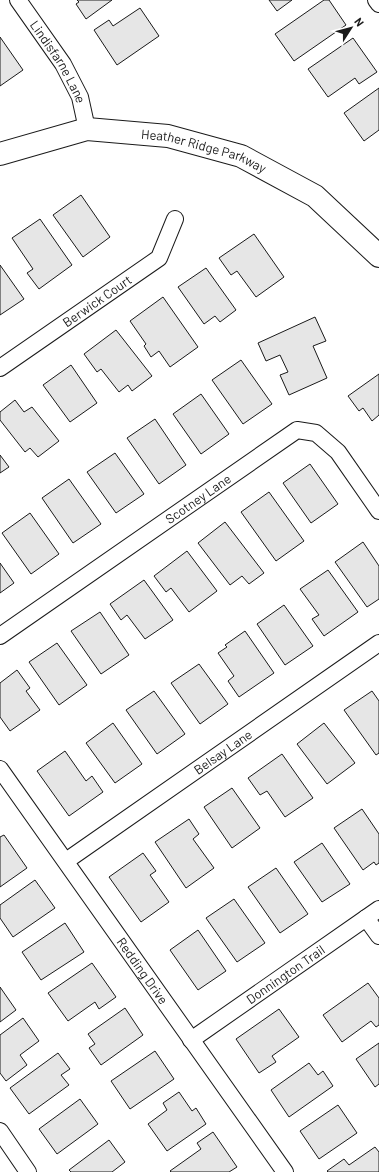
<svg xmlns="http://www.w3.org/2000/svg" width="379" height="1172" font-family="Barlow,sans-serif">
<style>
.building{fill:#e6e6e6;stroke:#1a1a1a}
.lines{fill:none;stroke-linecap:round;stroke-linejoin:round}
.street-casing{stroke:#1a1a1a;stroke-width:18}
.secondary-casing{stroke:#1a1a1a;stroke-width:24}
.street{stroke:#fff;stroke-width:16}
.secondary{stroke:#fff;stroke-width:22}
.labels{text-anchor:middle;stroke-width:3;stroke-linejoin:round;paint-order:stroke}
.street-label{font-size:13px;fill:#1a1a1a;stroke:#fff}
</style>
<rect width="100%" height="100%" fill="#fff"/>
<g class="building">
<polygon points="77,0 112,0 86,19 76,4 79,2"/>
<polygon points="269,0 292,0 277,11"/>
<polygon points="324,0 329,0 346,25 294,61 275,34"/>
<polygon points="140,8 159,36 117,65 94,30 109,20 113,26"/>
<polygon points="0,37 23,70 0,86"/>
<polygon points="353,38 377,72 359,84 355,78 328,97 308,69"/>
<polygon points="379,88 379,130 364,141 344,113"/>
<polygon points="81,195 110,237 83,257 53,215"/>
<polygon points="40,219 72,265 39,289 27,273 33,269 12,238"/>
<polygon points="254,234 284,277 256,297 237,271 231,275 219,258"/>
<polygon points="0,265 24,299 0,315"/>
<polygon points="206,268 236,310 220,322 215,316 204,324 178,287"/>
<polygon points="163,297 198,347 170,367 159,351 151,357 144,346 146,344 130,321"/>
<polygon points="315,317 326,341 313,346 327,378 289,395 280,375 288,372 280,355 266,361 258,343"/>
<polygon points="116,330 152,376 132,391 128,385 119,392 101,369 97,372 84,354"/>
<polygon points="241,360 272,404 243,424 212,380"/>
<polygon points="71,365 97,403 70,422 43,385"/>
<polygon points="379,374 379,415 372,421 363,408 359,411 348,396"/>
<polygon points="201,394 229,434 201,454 173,414"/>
<polygon points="15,400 24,412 32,407 59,441 38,457 30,448 25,452 0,420 0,412"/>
<polygon points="155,419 186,465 159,484 127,438"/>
<polygon points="115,453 144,494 116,513 87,472"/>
<polygon points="0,455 9,467 0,473"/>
<polygon points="310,464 338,504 311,523 283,483"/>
<polygon points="69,479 101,524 73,543 42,498"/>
<polygon points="269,492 304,541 276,561 241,512"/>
<polygon points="30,513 59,554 31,574 2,533"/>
<polygon points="225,522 264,573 249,584 242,576 230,585 198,543"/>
<polygon points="363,542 379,566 379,599 367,607 335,562"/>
<polygon points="187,551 217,591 189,612 171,588 166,592 154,576"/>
<polygon points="0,563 14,583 0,593"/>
<polygon points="328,570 358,612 324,636 312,619 319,615 300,589"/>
<polygon points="144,580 173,620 145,639 127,615 121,620 110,604"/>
<polygon points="284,605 313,646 285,665 257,624"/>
<polygon points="100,612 129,655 101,674 71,631"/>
<polygon points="245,631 274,673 239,697 228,681 234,676 218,653 227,647 225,645"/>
<polygon points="57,643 87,685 59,705 29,662"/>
<polygon points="199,664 228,704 200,724 171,683"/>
<polygon points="17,670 30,688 26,691 40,710 10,731 0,717 0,683"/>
<polygon points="154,691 185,734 157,754 126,710"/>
<polygon points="372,691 379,701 379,753 376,755 344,710"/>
<polygon points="113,723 142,764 115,783 86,743"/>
<polygon points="324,723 355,763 327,784 297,744"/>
<polygon points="65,751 86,781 92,776 103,792 69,816 37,771"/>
<polygon points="282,754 313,798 285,817 267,791 260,795 248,778"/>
<polygon points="232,788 260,828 232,848 204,807"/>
<polygon points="362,809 379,834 379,863 376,865 374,862 363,870 334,828"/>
<polygon points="189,819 199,834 193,839 214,868 186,888 155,842"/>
<polygon points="4,835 27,868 0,887 0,837"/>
<polygon points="322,843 350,884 322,902 294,862"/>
<polygon points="143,853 156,871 150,875 169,902 141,922 109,877"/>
<polygon points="276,868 308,914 280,933 248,887"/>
<polygon points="35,880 55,908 13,937 0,918 0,905"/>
<polygon points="234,899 265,943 237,962 206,918"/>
<polygon points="65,923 84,952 41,980 22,952"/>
<polygon points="198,930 226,971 198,990 170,950"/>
<polygon points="92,963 116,997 99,1009 95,1002 68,1021 48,993"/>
<polygon points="368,983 379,998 379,1025 376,1027 371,1021 342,1042 323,1015"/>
<polygon points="0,987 16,1010 0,1022"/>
<polygon points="125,1008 143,1035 101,1065 89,1048 95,1044 88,1034"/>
<polygon points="279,1009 299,1037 272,1056 276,1062 259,1073 236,1039"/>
<polygon points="23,1018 39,1041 20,1055 27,1065 6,1081 0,1073 0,1035"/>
<polygon points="379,1043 379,1084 375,1087 356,1059"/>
<polygon points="155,1051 174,1079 130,1109 111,1081"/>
<polygon points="58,1053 70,1069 61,1075 69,1085 29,1114 10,1088"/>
<polygon points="309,1063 318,1075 323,1071 333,1086 289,1117 271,1090"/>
<polygon points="179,1092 192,1111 196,1108 206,1124 167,1151 148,1124 167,1110 163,1103"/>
<polygon points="80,1099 98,1124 57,1154 39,1129"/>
<polygon points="338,1105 357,1133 319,1159 300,1131"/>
<polygon points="213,1132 237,1167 229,1172 171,1172 170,1171 201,1149 197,1143"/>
<polygon points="109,1140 125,1162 112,1172 71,1172 69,1170"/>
<polygon points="375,1147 379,1152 379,1172 328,1172 327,1171 344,1159 349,1165"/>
</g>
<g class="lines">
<g class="street-casing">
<g id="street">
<path id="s1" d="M18 0 63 64 80 97 87 129"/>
<polyline points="376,0 379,4"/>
<path id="s2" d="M0 368 159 258 175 219"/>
<path id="s3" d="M0 636 297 430 316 433 338 452 379 511"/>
<path id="s4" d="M0 769 285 1172"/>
<path id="s5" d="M66 861 379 643"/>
<polyline points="366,918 379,936"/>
<path id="s6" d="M191 1040 379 909"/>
<polyline points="0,1131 28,1172"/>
</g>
</g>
<g class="secondary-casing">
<g id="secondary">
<path id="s7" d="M0 154 87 129 168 136 241 156 315 196 379 256"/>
</g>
</g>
<use href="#street" class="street"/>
<use href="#secondary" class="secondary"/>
</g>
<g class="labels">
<g class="street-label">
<text dy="5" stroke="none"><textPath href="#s1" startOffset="74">Lindisfarne Lane</textPath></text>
<text dy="5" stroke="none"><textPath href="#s7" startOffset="210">Heather Ridge Parkway</textPath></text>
<text dy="5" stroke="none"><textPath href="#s2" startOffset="118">Berwick Court</textPath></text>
<text dy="5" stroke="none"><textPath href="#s3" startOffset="241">Scotney Lane</textPath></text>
<text dy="5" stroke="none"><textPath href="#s5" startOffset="191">Belsay Lane</textPath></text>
<text dy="5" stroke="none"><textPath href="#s4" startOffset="247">Redding Drive</textPath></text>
<text dy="5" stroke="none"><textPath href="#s6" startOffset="115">Donnington Trail</textPath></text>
</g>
</g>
<g transform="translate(351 28) rotate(54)" stroke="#ffffff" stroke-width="3" paint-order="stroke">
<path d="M0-3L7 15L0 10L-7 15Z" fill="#1a1a1a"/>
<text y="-6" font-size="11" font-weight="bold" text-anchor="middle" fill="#1a1a1a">N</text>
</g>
</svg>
